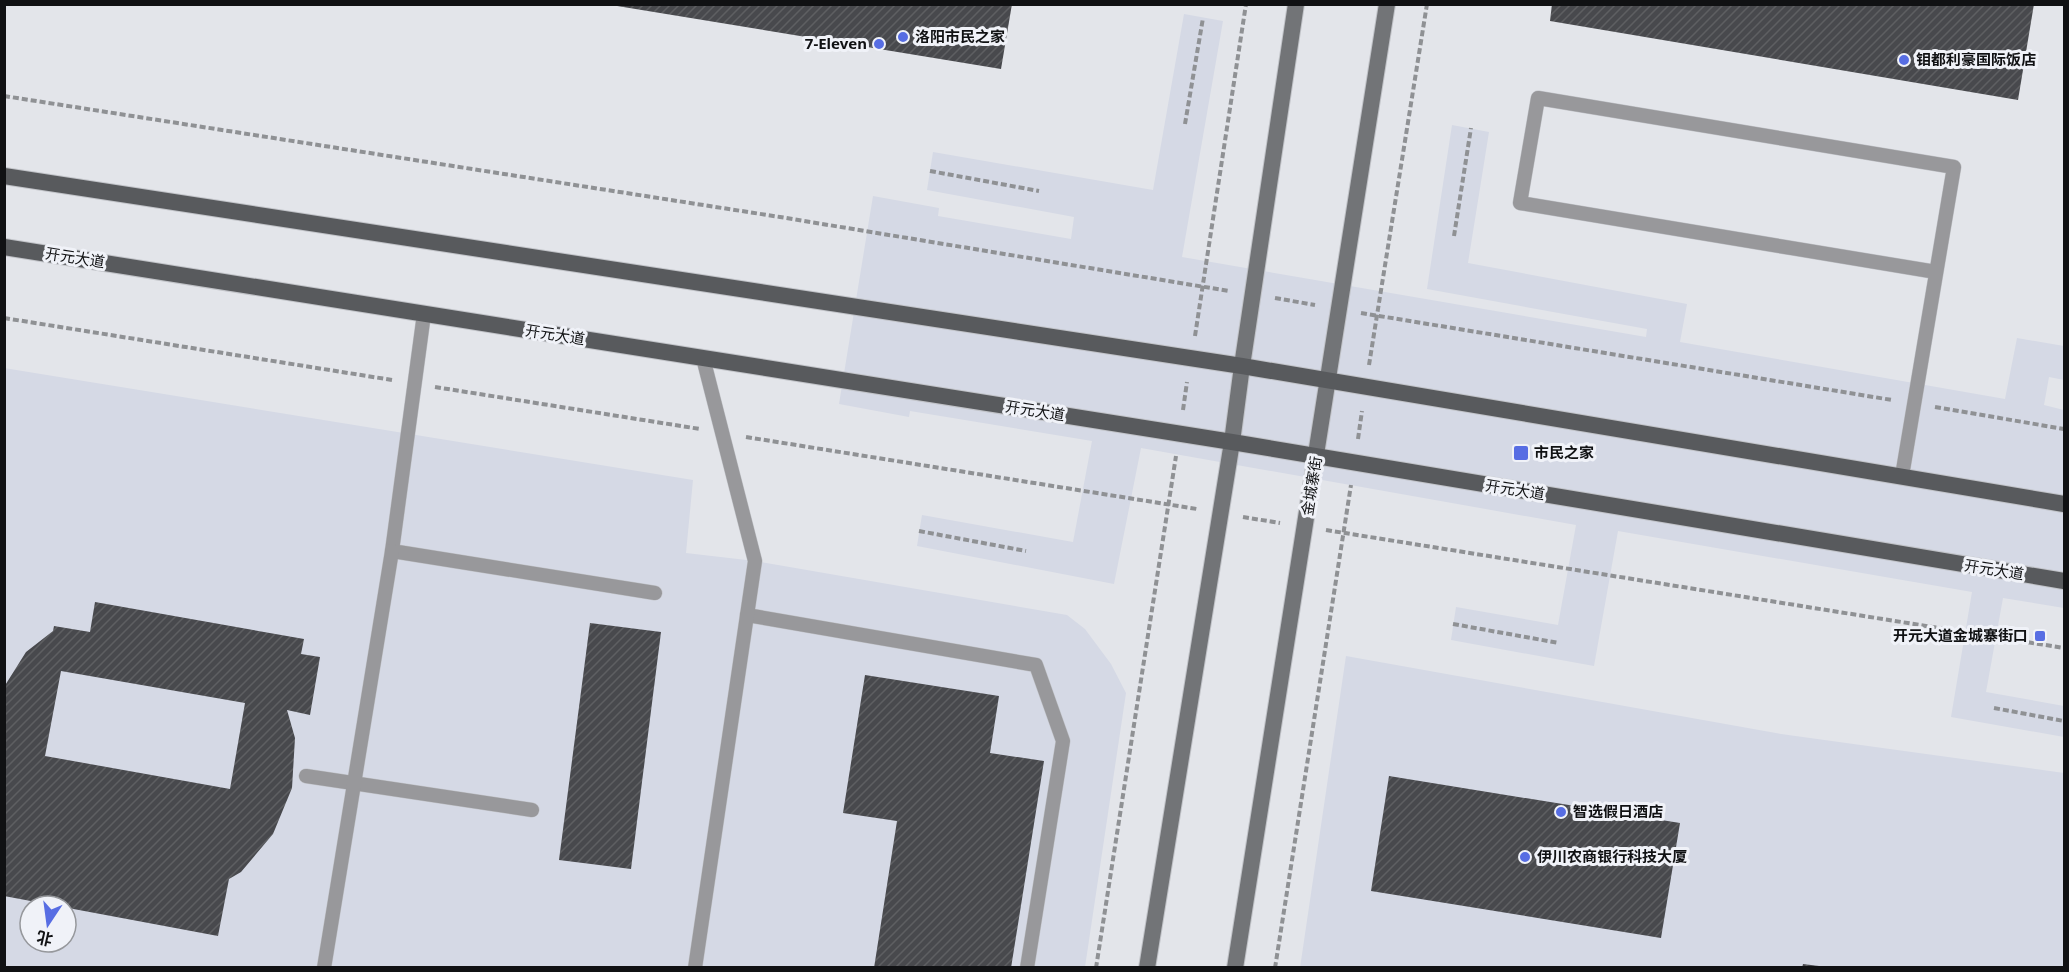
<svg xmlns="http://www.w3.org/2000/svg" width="2069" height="972" font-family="'Noto Sans','Noto Sans SC',sans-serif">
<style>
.built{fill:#d5d9e5;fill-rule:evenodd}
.building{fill:url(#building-hatch);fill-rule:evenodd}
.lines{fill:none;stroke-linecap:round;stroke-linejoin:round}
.service-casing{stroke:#c1c3c8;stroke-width:15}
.secondary-casing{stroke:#c1c3c8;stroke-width:18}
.primary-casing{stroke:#c1c3c8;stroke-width:18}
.path{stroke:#8f9194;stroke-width:4;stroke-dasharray:6 3;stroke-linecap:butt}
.service{stroke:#98989b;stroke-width:14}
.secondary{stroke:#727477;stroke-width:16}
.primary{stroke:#585a5d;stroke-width:16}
.poi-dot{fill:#576de3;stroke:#f0f2f8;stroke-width:2}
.labels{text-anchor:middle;stroke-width:6;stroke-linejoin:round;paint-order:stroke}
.poi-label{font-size:15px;font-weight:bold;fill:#101113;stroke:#f0f2f8;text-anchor:start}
.street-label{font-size:15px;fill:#101113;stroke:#f0f2f8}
</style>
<defs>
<pattern id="building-hatch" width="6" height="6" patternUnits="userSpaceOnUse" patternTransform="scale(1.5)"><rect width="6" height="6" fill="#48494d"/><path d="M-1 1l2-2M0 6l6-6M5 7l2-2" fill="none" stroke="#5e5f62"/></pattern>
</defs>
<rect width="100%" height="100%" fill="#e3e5ea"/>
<g class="built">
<polygon points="1184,14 1223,21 1182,257 1646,337 1647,329 1427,289 1452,125 1489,132 1468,263 1687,304 1680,342 2005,399 2017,338 2064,346 2064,380 2049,377 2044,405 2064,410 2064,608 2003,598 1986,692 2064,706 2064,737 1951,717 1972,592 1618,531 1594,666 1451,640 1456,607 1558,625 1576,525 1141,448 1114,584 917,546 922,515 1073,542 1092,441 910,411 909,417 839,404 873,196 939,208 938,216 1071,239 1074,217 927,190 933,152 1153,190"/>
<path d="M4 368 693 480 686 553 755 561 1067 615 1085 629 1111 664 1126 693 1085 967H5ZM30 906H66V942H30Z"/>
<polygon points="1346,656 1781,734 2064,773 2064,967 1300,968"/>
</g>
<g class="building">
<polygon points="605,4 1012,4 1001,69"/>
<polygon points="1552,4 2034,4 2018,100 1550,21"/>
<path d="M95 602 304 639 301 654 320 657 310 715 287 710 295 738 292 788 273 834 241 872 229 879 218 936 4 896V687L26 652 53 631 54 626 90 632ZM61 671 245 703 230 789 45 756Z"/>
<polygon points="590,623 661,632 631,869 559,860"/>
<polygon points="865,675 999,696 990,753 1044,761 1011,968 874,968 897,821 843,813"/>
<polygon points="1389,776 1680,823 1661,938 1371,891"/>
<polygon points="1803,964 1819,966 1819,968 1802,968"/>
</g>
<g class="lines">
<g class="service-casing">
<g id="service">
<polyline points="424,314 392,551 655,593"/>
<polyline points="1902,476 1954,167 1538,98 1520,203 1936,272"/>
<polyline points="747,615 1036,665 1063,741 1027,968"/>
<polyline points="306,776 532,810"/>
<polyline points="324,968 392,551"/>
<polyline points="695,968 755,561 703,358"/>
</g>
</g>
<g class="secondary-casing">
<g id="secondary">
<polyline points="1147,968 1232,442 1242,366 1296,4"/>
<polyline points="1235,968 1387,4"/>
</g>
</g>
<g class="primary-casing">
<g id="primary">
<polyline points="4,176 1242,366 2064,504"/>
<polyline points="4,247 1232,442 2064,581"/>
</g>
</g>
<g class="path">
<polyline points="4,96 780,217 1229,291"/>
<polyline points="1185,124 1203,18"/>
<polyline points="930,171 1039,191"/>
<polyline points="1454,236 1471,128"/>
<polyline points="1275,298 1315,305"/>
<polyline points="1361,313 1892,400"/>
<polyline points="4,318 392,380"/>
<polyline points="1195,336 1246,4"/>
<polyline points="1369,365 1427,4"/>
<polyline points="435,387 700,429"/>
<polyline points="1935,407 2064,429"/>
<polyline points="1183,410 1187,382"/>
<polyline points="746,437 1197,509"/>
<polyline points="1358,439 1362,411"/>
<polyline points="1243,517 1280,523"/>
<polyline points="1326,530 2064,648"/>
<polyline points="919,531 1026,551"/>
<polyline points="1453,624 1559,643"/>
<polyline points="1994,708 2064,721"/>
<polyline points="1096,968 1176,456"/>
<polyline points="1275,968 1351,485"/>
</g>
<use href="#service" class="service"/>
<use href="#secondary" class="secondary"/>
<use href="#primary" class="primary"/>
</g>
<g class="poi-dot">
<circle cx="903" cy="37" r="6"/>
<circle cx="879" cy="44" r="6"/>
<circle cx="1904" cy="60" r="6"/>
<rect x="1513" y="445" width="16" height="16" rx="3"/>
<rect x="2034" y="630" width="12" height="12" rx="3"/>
<circle cx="1561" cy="812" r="6"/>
<circle cx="1525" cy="857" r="6"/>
</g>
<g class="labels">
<g class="poi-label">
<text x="915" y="42">洛阳市民之家</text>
<text x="867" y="49" text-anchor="end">7-Eleven</text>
<text x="1916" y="65">钼都利豪国际饭店</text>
<text x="1534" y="458">市民之家</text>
<text x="2028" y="641" text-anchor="end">开元大道金城寨街口</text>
<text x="1573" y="817">智选假日酒店</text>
<text x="1537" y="862">伊川农商银行科技大厦</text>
</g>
<g class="street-label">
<text transform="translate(75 258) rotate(9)" y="5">开元大道</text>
<text transform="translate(555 335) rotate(9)" y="5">开元大道</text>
<text transform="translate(1035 411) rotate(9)" y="5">开元大道</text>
<text transform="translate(1312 486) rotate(-81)" y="5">金城寨街</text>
<text transform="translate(1515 490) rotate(9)" y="5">开元大道</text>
<text transform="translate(1994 570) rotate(9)" y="5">开元大道</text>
</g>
</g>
<rect width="2069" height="972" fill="none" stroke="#101113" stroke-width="12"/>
<g transform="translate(48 924) rotate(193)"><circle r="28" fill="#f0f2f8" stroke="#96989c" stroke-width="1.5"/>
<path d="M0-4.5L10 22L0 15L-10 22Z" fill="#576de3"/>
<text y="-9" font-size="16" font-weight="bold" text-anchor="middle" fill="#101113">北</text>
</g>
</svg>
